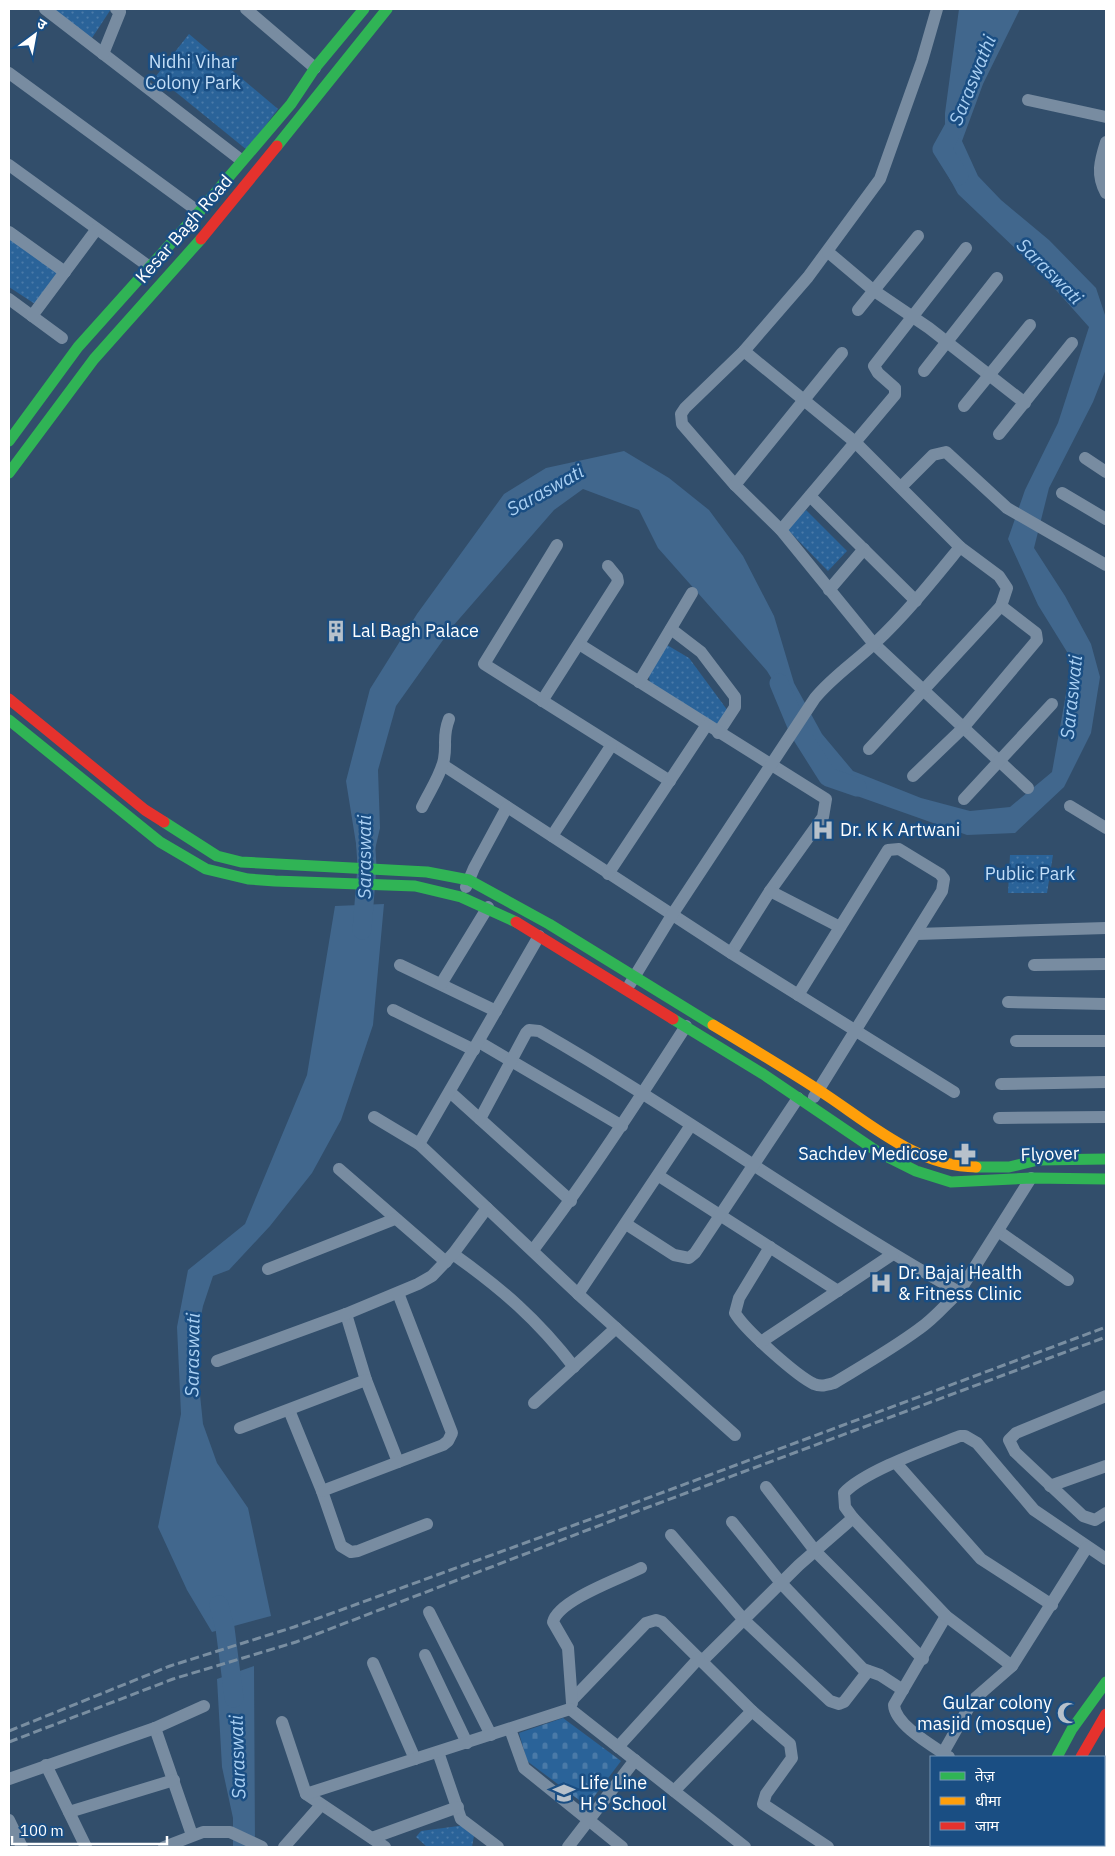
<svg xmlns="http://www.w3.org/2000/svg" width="1115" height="1856" font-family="'IBM Plex Sans','Noto Sans Devanagari',sans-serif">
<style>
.green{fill:url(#green-dots)}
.cemetery{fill:url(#cemetery-stones)}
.water{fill:#41678d}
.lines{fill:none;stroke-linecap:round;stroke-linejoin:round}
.river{stroke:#41678d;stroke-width:19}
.street{stroke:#788ca1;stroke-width:12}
.fast{stroke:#30b455;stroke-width:11}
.slow{stroke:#ff9f0a;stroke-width:11}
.jam{stroke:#e5322d;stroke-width:11}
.rail{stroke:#798ea1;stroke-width:3;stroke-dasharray:9 4;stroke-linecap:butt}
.labels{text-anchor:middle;stroke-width:5;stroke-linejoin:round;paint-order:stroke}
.park-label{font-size:18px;fill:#c4dff8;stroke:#1a4e83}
.street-label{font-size:18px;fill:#fff;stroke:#1a4e83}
.poi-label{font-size:18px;fill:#fff;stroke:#1a4e83;text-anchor:start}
.water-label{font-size:19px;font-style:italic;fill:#aad0f3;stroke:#1a4e83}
</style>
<defs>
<pattern id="green-dots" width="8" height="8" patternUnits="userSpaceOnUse" patternTransform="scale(1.25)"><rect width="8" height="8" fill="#2a6399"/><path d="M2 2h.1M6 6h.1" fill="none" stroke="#4a7aa8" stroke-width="1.8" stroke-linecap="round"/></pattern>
<pattern id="cemetery-stones" width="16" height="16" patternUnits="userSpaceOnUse" patternTransform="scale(1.25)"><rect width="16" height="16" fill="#2a6399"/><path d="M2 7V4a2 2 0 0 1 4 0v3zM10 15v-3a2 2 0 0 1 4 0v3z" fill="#4a7aa8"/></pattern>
</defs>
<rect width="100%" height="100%" fill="#324e6b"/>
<g class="green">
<polygon points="44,9 111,9 88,44"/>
<polygon points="189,34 278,109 247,150 156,76"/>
<polygon points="9,234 62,273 35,304 9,287"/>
<polygon points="806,510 847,551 828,571 787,529"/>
<polygon points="667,645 689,658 728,711 717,727 650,685 649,675"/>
<polygon points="1010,855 1053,855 1047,893 1008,893"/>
<polygon points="466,1825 475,1830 472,1847 427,1847 416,1837 421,1831"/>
</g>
<polygon class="cemetery" points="563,1718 621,1761 587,1806 527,1761 519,1733"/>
<g class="water">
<polygon points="959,9 1020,9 983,84 962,141 978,176 1001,200 1049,240 1096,288 1106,318 1106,369 1093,402 1049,488 1034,548 1065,596 1091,644 1100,677 1091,733 1064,787 1015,833 967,835 840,790 767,671 658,548 639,510 583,489 554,510 453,626 396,706 378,770 380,828 373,858 358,856 346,781 370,689 417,614 504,494 546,468 624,451 669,478 709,510 743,556 774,616 794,683 822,734 853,771 921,798 970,811 1010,807 1052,772 1072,660 1038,605 1008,539 1025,490 1058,423 1089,327 1040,272 958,194 945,170 945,113"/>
<polygon points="384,904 373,1025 341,1120 312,1173 270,1226 229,1270 213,1276 203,1306 195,1346 203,1424 217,1463 248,1508 271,1616 212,1632 187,1590 158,1527 181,1414 177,1327 188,1270 245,1224 307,1075 335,906"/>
<polygon points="254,1666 255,1847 233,1847 233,1818 222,1767 217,1679"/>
</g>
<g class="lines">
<g class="river">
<polyline points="957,122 942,149 959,176"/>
<polyline points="779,683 799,731 828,777 857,787"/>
<polyline points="362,930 367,866 365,833"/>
<polyline points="219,1605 225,1628 234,1698"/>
</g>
<g class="street">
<polyline points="45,9 241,160"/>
<polyline points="246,9 315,68"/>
<polyline points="937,9 922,61 880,179 808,277 744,351 685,408 681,414 682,424 735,485 781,530 874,644 1028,788"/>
<polyline points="103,54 120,12 116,9"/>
<polyline points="9,73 199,212"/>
<polyline points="1028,100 1106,117"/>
<path d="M1106 142C1100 161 1096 175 1106 193"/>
<polyline points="9,165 151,268"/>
<polyline points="9,232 65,272"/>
<polyline points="828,252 873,290 929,328 1025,403"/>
<polyline points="9,299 62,338"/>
<polyline points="858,310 918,236"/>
<polyline points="32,316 96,230"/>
<polyline points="744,351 855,442 960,547 999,576 1007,588 1001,606 869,749"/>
<polyline points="924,371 997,278"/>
<polyline points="964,406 1030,325"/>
<polyline points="999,434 1072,343"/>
<polyline points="1085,458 1106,472"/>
<polyline points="735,485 842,353"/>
<polyline points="901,487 933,455 946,452 1007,508 1106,565"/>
<polyline points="1062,493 1106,519"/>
<polyline points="810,496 916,601"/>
<polyline points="781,530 895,395 895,388 878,373 874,366 966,248"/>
<polyline points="557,545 484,664 670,781"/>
<polyline points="829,590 864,549"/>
<polyline points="671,629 701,652 735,697 735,707 718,733"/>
<polyline points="579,644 826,799 823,817 770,891 731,953"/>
<polyline points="639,682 692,593"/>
<polyline points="542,701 618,582 617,577 608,566"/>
<polyline points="443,765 731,953 954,1092"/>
<polyline points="913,776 963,728 1037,640 1036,633 1001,606"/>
<polyline points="964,799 1052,704"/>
<polyline points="1070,806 1106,828"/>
<path d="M422 807C429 792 441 775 444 759 447 743 442 737 449 719"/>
<polyline points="552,836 611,746"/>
<polyline points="608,874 706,726"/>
<polyline points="466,887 474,868 507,807"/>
<polyline points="770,891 840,927"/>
<polyline points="917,934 1106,928"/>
<polyline points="400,965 496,1011"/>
<polyline points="1034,965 1106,964"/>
<polyline points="441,984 488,907"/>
<path d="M630 984 672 915 815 698C832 677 855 662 875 643 906 614 933 580 960 547"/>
<polyline points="798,995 888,850 899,849 940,874 944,879 942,891 814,1097"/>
<polyline points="1008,1002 1106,1004"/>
<polyline points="393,1010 474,1050"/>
<polyline points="1016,1041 1106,1041"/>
<polyline points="479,1042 622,1126"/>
<polyline points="1001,1084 1106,1082"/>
<polyline points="450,1092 571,1201"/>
<polyline points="374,1117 419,1144 578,1294 735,1435"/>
<polyline points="999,1118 1106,1117"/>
<path d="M480 1119 526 1033 529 1030 539 1031C682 1113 815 1211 959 1292"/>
<polyline points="419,1144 539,936"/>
<polyline points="339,1169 446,1262"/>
<polyline points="659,1176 838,1291"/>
<polyline points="626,1224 674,1255 689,1258 695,1253 798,1098"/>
<polyline points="998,1231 1068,1280"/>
<path d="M770 1247 739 1298 735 1313C745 1330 797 1376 814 1384 821 1387 827 1385 834 1383 862 1366 892 1349 919 1329 934 1319 946 1304 959 1292L1031 1178"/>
<path d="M533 1250C588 1178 637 1102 686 1026"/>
<path d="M453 1254C502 1289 537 1319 574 1367"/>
<polyline points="268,1269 395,1219"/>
<polyline points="578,1294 691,1125"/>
<polyline points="346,1314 366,1380 398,1462"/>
<polyline points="761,1342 893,1254"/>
<polyline points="217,1361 346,1314 418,1284 432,1276 453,1254 487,1208"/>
<polyline points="1106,1396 1016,1433 1009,1440 1015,1452 1083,1516 1095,1520 1106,1513"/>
<polyline points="534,1403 616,1328"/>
<polyline points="289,1410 322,1491 341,1546 351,1552 358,1551 427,1524"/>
<polyline points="240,1428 366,1380"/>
<polyline points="896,1463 981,1559 1052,1605"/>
<polyline points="1050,1486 1106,1466"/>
<polyline points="766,1487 816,1552 923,1659"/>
<polyline points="322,1491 443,1445 448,1441 452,1433 398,1293"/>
<polyline points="732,1522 781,1583 863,1669 880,1675 903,1690"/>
<polyline points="671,1535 744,1620 830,1701 839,1704 844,1702 868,1671"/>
<polyline points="429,1612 491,1735"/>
<path d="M946 1616 894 1705C895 1725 933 1746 949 1757"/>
<polyline points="425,1655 467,1743"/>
<polyline points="702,1661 799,1565 853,1518"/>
<polyline points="373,1663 415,1759"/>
<path d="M1012 1666 946 1616 853 1518 845 1507 844 1493C864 1471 930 1448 960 1436H965L977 1443 1034 1510 1106 1559"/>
<polyline points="572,1700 646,1623 656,1620 662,1622 752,1711 790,1744 792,1758 766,1794 763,1804 828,1847"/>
<path d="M572 1703 568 1648 553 1622C558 1600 621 1578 641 1568"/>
<polyline points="570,1709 745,1847"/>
<polyline points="282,1722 306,1794 385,1847"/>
<polyline points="155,1728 192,1835"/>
<polyline points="510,1729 524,1768 622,1847"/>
<polyline points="618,1747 699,1658"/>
<polyline points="438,1752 461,1819 498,1847"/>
<polyline points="943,1753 973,1700 1012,1666 1087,1547"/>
<polyline points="46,1765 86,1847"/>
<polyline points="9,1779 155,1728 204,1706"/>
<polyline points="674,1791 752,1711"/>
<polyline points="306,1794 570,1709"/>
<polyline points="1104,1803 1106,1799"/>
<polyline points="69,1812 174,1780"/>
<polyline points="9,1820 22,1847"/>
<polyline points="372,1838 458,1807"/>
<polyline points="164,1847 203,1832 230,1832 262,1847"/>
<polyline points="284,1847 321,1805"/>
<polyline points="568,1847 635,1760"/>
<polyline points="1081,1847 1083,1845"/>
</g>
<g class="fast">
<polyline points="277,146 387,9"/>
<polyline points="9,441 78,347 199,212 291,104 315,68 364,9"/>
<polyline points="9,473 94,359 201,239"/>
<polyline points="9,720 160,842 206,869 248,879 275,881 415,886 461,897 516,922"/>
<polyline points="164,822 217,856 241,862 427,872 469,880 549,924 713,1025"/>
<polyline points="673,1019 763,1074 878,1152 916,1171 951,1182 1031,1178 1106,1179"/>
<polyline points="976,1167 1009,1167 1038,1160 1106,1159"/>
<polyline points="1057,1757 1072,1729 1106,1682"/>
<polyline points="1010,1847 1011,1845"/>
</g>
<g class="slow">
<path d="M713 1025C748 1046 783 1067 817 1089 866 1120 915 1167 976 1167"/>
<polyline points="1028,1847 1030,1845"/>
</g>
<g class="jam">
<polyline points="201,239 277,146"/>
<polyline points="9,699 145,810 164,822"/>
<polyline points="516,922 673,1019"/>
<polyline points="1081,1757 1106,1714"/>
</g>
<g class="rail">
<polyline points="9,1731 170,1666 294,1627 621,1508 1106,1327"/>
<polyline points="9,1742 173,1679 296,1642 611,1521 1106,1337"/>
</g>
</g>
<defs>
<g id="building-bare" transform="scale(1.725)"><path d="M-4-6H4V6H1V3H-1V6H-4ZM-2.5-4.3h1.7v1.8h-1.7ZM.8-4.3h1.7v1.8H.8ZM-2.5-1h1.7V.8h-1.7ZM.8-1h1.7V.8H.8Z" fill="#b7c1cb" stroke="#1a4e83" stroke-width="2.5" paint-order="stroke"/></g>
<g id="hospital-bare" transform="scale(1.725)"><path d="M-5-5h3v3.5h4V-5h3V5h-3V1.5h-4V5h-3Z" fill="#b7c1cb" stroke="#1a4e83" stroke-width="2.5" paint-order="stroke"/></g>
<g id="pharmacy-bare" transform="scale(1.725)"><path d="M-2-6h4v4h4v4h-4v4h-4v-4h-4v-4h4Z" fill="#b7c1cb" stroke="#1a4e83" stroke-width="2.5" paint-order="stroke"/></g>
<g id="mosque-bare" transform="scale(1.725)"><path d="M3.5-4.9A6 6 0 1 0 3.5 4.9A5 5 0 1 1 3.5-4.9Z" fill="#b7c1cb" stroke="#1a4e83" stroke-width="2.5" paint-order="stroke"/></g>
<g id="school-bare" transform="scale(1.725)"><path d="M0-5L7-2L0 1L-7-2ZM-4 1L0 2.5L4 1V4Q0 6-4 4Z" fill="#b7c1cb" stroke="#1a4e83" stroke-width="2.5" paint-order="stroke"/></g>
</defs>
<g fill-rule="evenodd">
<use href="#building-bare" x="336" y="631"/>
<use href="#hospital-bare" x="823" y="830"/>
<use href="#pharmacy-bare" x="965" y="1154"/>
<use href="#hospital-bare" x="881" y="1283"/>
<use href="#mosque-bare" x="1068" y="1713"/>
<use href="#school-bare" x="564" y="1793"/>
</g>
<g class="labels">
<g class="park-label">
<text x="193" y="68">Nidhi Vihar<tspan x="193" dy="21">Colony Park</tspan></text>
<text x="1030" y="880">Public Park</text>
</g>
<g class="street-label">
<text transform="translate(184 229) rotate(-49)" y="6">Kesar Bagh Road</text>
<text transform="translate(1050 1154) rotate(-2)" y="6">Flyover</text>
</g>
<g class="poi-label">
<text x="352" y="637">Lal Bagh Palace</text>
<text x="840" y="836">Dr. K K Artwani</text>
<text x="948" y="1160" text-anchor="end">Sachdev Medicose</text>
<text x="898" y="1279">Dr. Bajaj Health<tspan x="898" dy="21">&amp; Fitness Clinic</tspan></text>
<text x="1052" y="1709" text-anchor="end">Gulzar colony<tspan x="1052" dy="21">masjid (mosque)</tspan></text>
<text x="580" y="1789">Life Line<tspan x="580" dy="21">H S School</tspan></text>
</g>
<g class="water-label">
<text transform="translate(972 80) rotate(-68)" y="7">Saraswathi</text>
<text transform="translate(1050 271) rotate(45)" y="7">Saraswati</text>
<text transform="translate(545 490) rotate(-29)" y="7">Saraswati</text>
<text transform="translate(1071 697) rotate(-84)" y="7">Saraswati</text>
<text transform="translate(364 857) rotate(-90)" y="7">Saraswati</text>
<text transform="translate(192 1355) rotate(-89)" y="7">Saraswati</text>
<text transform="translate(237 1757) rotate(-92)" y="7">Saraswati</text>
</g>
</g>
<rect width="1115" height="1856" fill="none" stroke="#ffffff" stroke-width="20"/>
<rect x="930" y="1756" width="175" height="90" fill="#1a4e83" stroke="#7695b5"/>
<rect x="940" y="1772" width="25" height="8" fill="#30b455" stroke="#7695b5"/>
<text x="975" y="1781" font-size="15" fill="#ffffff">तेज़</text>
<rect x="940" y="1797" width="25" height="8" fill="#ff9f0a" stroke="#7695b5"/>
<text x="975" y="1806" font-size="15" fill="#ffffff">धीमा</text>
<rect x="940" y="1822" width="25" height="8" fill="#e5322d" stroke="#7695b5"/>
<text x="975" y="1831" font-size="15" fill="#ffffff">जाम</text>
<g transform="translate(35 35) rotate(32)" stroke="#1a4e83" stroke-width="4" paint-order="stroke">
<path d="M0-4L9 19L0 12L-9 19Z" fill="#ffffff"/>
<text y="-8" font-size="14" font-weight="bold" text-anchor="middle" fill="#ffffff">उ</text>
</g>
<path d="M12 1836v8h155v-8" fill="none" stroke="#ffffff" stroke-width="2.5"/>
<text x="20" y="1836" font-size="15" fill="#ffffff" stroke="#1a4e83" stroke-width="4" paint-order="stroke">100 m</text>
</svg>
